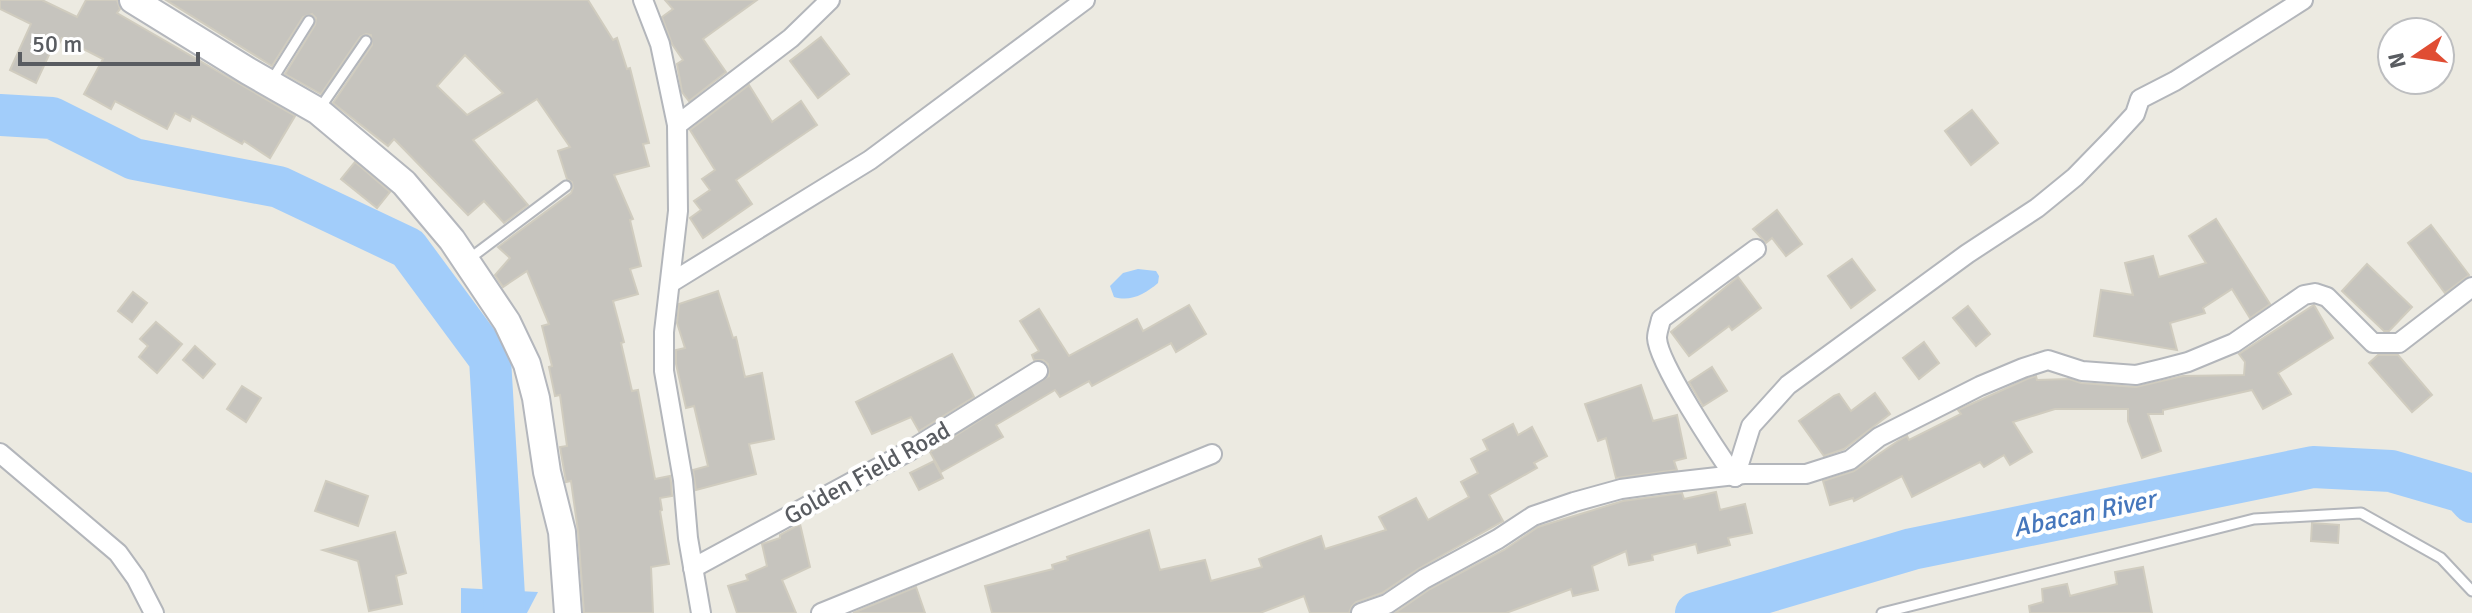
<svg xmlns="http://www.w3.org/2000/svg" width="2472" height="613" font-family="Signika,sans-serif">
<style>
.water{fill:#a2cdfa}
.lines{fill:none;stroke-linecap:round;stroke-linejoin:round}
.river{stroke:#a2cdfa;stroke-width:42}
.building{fill:#c6c4be;stroke:#d0ccbf;stroke-width:2;fill-rule:evenodd}
.lane-casing{stroke:#b3b6bb;stroke-width:13}
.street-casing{stroke:#b3b6bb;stroke-width:22}
.secondary-casing{stroke:#b4b7bd;stroke-width:30}
.lane{stroke:#fff;stroke-width:9}
.street{stroke:#fff;stroke-width:18}
.secondary{stroke:#fff;stroke-width:26}
.labels{text-anchor:middle;stroke-width:8;stroke-linejoin:round;paint-order:stroke}
.street-label{font-size:24px;fill:#595c61;stroke:#fff}
.water-label{font-size:26px;font-style:italic;fill:#4677bc;stroke:#fff}
</style>
<rect width="100%" height="100%" fill="#eceae1"/>
<g class="water">
<path d="M1138 269 1156 271 1159 276 1158 283C1145 294 1131 302 1114 297L1110 286 1123 273Z"/>
<polygon points="461,588 538,592 527,613 461,613"/>
</g>
<g class="lines">
<g class="river">
<polyline points="0,115 52,118 134,159 279,187 408,248 490,359 505,613"/>
<polyline points="1696,613 1912,549 2313,467 2391,471 2463,492 2472,502"/>
</g>
</g>
<g class="building">
<polygon points="0,0 42,0 77,17 86,0 117,0 120,9 117,13 295,116 270,158 244,141 242,144 192,116 190,121 175,113 167,129 115,101 111,109 84,94 103,59 62,38 58,46 54,44 36,83 10,70 31,24 0,9"/>
<path d="M166 0H588L613 40 617 38 627 69 630 68 649 143 643 144 649 166 614 175 633 219 630 220 641 266 630 269 638 294 613 301 624 342 621 343 632 391 638 390 655 479 670 476 671 482 672 496 660 498 662 510 660 511 669 564 651 567 653 613H584L578 531 571 481 566 482 560 447 567 446 560 395 555 396 549 367 552 366 542 326 549 324 527 271 503 287 495 275 510 258 498 247 571 193 573 188 572 182 567 179 558 151 570 147 537 99 473 140 528 205 504 223 484 201 468 215 394 139 388 146 333 103 372 45 371 35 366 34 360 37 321 94 285 74 315 25 316 18 312 14 303 17 272 66ZM465 55 503 93 467 115 437 86Z"/>
<polygon points="665,0 757,0 703,39 726,72 689,101 682,92 677,64 683,60 672,44 662,17 673,9"/>
<polygon points="821,37 849,74 818,98 790,61"/>
<polygon points="749,85 772,122 801,101 817,125 736,180 752,204 703,238 690,218 701,210 694,201 710,190 702,179 715,170 690,130"/>
<polygon points="1972,110 1998,143 1971,165 1945,131"/>
<polygon points="355,162 390,192 377,208 341,179"/>
<polygon points="1777,210 1802,244 1786,256 1772,238 1766,243 1753,229"/>
<polygon points="2216,219 2270,304 2250,318 2232,289 2203,308 2205,313 2170,323 2177,350 2094,336 2101,290 2133,295 2125,263 2153,256 2159,277 2206,263 2189,236"/>
<polygon points="2431,225 2469,275 2445,293 2408,243"/>
<polygon points="1852,259 1875,290 1851,308 1828,276"/>
<polygon points="2367,264 2412,307 2389,331 2384,331 2342,291"/>
<polygon points="1738,277 1761,308 1732,330 1729,326 1689,356 1671,332"/>
<polygon points="718,291 733,338 736,337 745,377 762,373 774,439 749,444 756,474 696,490 693,470 708,466 694,406 686,408 676,364 676,350 685,348 677,323 679,304"/>
<polygon points="133,292 147,303 132,322 118,311"/>
<polygon points="1189,305 1206,334 1176,352 1171,343 1092,386 1089,381 1060,397 1055,390 996,425 1003,437 941,472 930,452 1049,376 1048,364 1043,360 1034,360 1032,355 1039,351 1020,321 1039,309 1069,356 1137,319 1143,331"/>
<polygon points="2314,305 2333,338 2278,373 2291,394 2263,409 2252,390 2163,410 2163,414 2148,414 2161,451 2142,458 2128,421 2128,409 2055,409 2013,422 2032,452 2010,465 2004,455 1984,467 1980,462 1912,497 1902,476 1854,501 1853,498 1830,505 1823,481 1854,471 1898,441 1907,436 1909,440 1961,414 1958,410 2027,379 2036,376 2037,380 2069,379 2081,383 2136,387 2183,376 2244,375 2245,362 2239,354"/>
<polygon points="1968,306 1990,334 1976,346 1953,318"/>
<polygon points="156,322 182,344 157,373 139,357 148,346 140,339"/>
<polygon points="1924,342 1939,363 1919,379 1903,358"/>
<polygon points="195,346 215,364 203,378 183,360"/>
<polygon points="952,354 974,397 919,431 911,417 872,434 856,402"/>
<polygon points="2378,355 2398,355 2432,395 2412,412 2369,363"/>
<polygon points="1712,367 1727,391 1703,406 1689,382"/>
<polygon points="1641,385 1653,421 1677,415 1686,458 1674,461 1677,470 1616,478 1606,438 1598,441 1585,404"/>
<polygon points="242,386 261,398 246,422 227,409"/>
<polygon points="1875,393 1890,414 1844,449 1824,456 1799,421 1834,396 1839,394 1851,411"/>
<polygon points="1513,424 1518,435 1532,427 1547,456 1534,463 1537,468 1489,495 1503,521 1418,569 1382,593 1356,602 1352,606 1349,613 1310,613 1304,596 1260,613 992,613 985,586 1053,569 1052,565 1068,560 1067,557 1149,530 1160,570 1205,560 1211,581 1262,567 1259,559 1321,536 1325,549 1386,530 1379,517 1416,498 1428,520 1469,497 1461,482 1478,473 1471,459 1488,450 1483,440"/>
<polygon points="934,461 943,478 919,490 910,473"/>
<polygon points="326,481 368,496 358,526 315,511"/>
<polygon points="1716,492 1720,510 1745,504 1752,533 1728,538 1730,545 1698,553 1696,544 1652,555 1653,560 1629,565 1626,551 1592,566 1598,590 1573,596 1571,589 1506,613 1395,613 1430,589 1504,550 1538,527 1623,501 1682,493 1684,499"/>
<polygon points="2312,523 2339,525 2338,543 2311,541"/>
<polygon points="800,524 810,567 782,580 796,613 737,613 728,586 748,580 746,575 767,566 762,544 780,538 780,535"/>
<polygon points="395,532 406,573 396,576 402,604 369,611 358,561 323,550"/>
<polygon points="2143,567 2152,613 2030,613 2029,606 2043,602 2042,589 2067,584 2070,596 2117,584 2115,572"/>
<polygon points="916,587 925,613 853,613"/>
</g>
<g class="lines">
<g class="lane-casing">
<g id="lane">
<polyline points="272,80 309,21"/>
<polyline points="320,108 366,41"/>
<polyline points="469,259 566,186"/>
<polyline points="1882,613 2254,519 2361,513 2441,558 2472,591"/>
</g>
</g>
<g class="street-casing">
<g id="street">
<polyline points="643,0 660,44 677,125 678,211 664,332 664,371 683,480 688,538 701,613"/>
<polyline points="677,125 791,38 830,0"/>
<polyline points="672,282 870,160 1085,0"/>
<polyline points="0,453 118,553 136,578 154,613"/>
<polyline points="1735,477 1751,426 1788,385 1967,254 2037,208 2075,177 2112,139 2135,114 2140,99 2175,81 2303,0"/>
<path d="M1735 477C1718 453 1658 363 1657 338 1657 332 1660 325 1661 319L1756 249"/>
<polyline points="693,568 911,450 1038,371"/>
<polyline points="821,613 1212,454"/>
<polyline points="1361,613 1387,604 1424,579 1498,539 1533,516 1574,502 1621,489 1665,483 1744,474 1806,474 1850,460 1879,437 1980,386 2023,368 2048,360 2082,371 2136,375 2161,369 2188,362 2234,343 2304,295 2315,293 2327,297 2373,343 2399,343 2472,287"/>
</g>
</g>
<g class="secondary-casing">
<polyline id="secondary" points="133,0 248,71 318,111 404,183 452,240 507,322 527,364 536,398 547,472 562,532 568,613"/>
</g>
<use href="#lane" class="lane"/>
<use href="#street" class="street"/>
<use href="#secondary" class="secondary"/>
</g>
<g class="labels">
<g class="street-label">
<text transform="translate(867 473) rotate(-29)" y="8">Golden Field Road</text>
</g>
<g class="water-label">
<text transform="translate(2084 513) rotate(-12)" y="9">Abacan River</text>
</g>
</g>
<g transform="translate(2416 56) rotate(257)"><circle r="38" fill="#ffffff" stroke="#bdbec0" stroke-width="2"/>
<path d="M0-6L14 30L0 20L-14 30Z" fill="#e04d33"/>
<text y="-12" font-size="22" font-weight="bold" text-anchor="middle" fill="#595c61">N</text>
</g>
<path d="M20 52v12h178v-12" fill="none" stroke="#595c61" stroke-width="4"/>
<text x="32" y="52" font-size="24" fill="#595c61" stroke="#ffffff" stroke-width="6" paint-order="stroke">50 m</text>
</svg>
